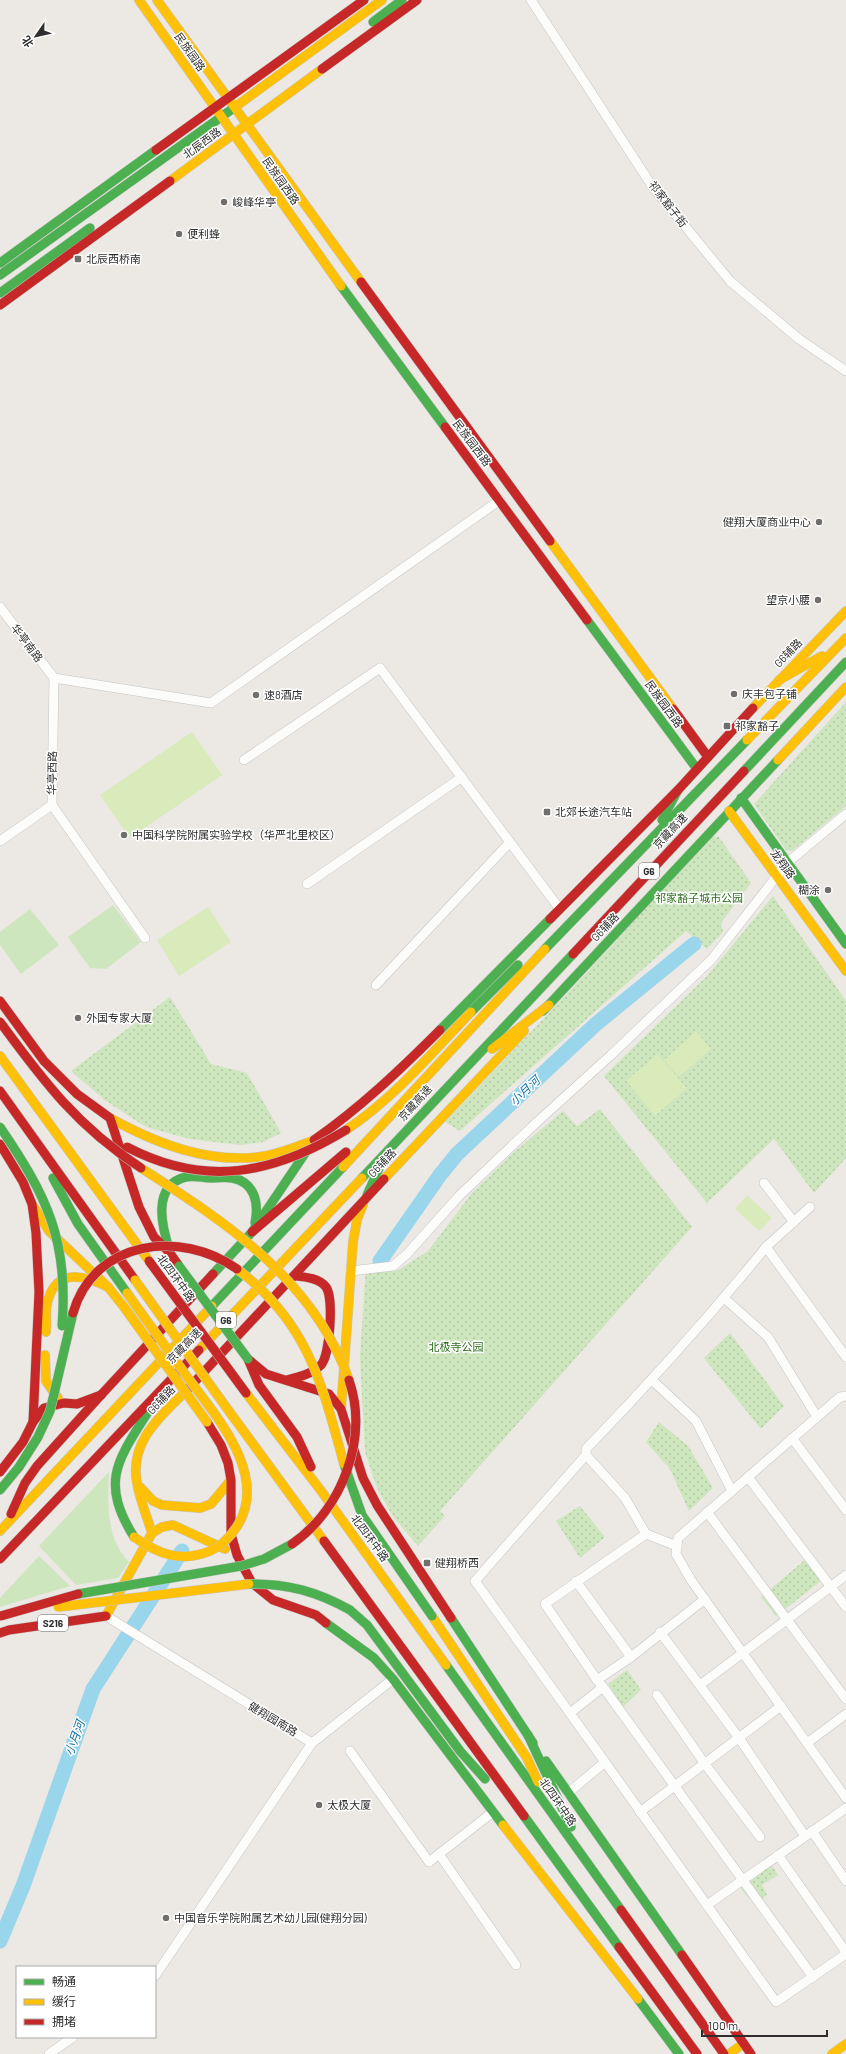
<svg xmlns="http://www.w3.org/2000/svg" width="846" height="2054" font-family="Barlow,'Noto Sans SC',sans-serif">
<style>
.grass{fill:#cee6be}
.park{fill:url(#park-dots)}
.pitch{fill:#d9eabb}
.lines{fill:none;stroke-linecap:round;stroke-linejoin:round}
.river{stroke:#99d6ec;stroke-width:15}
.street-casing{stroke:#c5c4c5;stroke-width:10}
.fast-casing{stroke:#c5c4c5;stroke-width:10}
.slow-casing{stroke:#c5c4c5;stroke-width:10}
.jam-casing{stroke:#c5c4c5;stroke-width:10}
.street{stroke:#fcfcfb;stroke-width:9}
.fast{stroke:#4caf50;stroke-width:9}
.slow{stroke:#ffc107;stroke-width:9}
.jam{stroke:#c62828;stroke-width:9}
.fast-bridge-casing{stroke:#c5c4c5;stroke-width:10;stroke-linecap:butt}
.slow-bridge-casing{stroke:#c5c4c5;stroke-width:10;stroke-linecap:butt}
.jam-bridge-casing{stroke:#c5c4c5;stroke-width:10;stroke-linecap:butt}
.fast-bridge{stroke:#4caf50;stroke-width:9}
.slow-bridge{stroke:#ffc107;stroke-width:9}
.jam-bridge{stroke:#c62828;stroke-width:9}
.poi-dot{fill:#706f6e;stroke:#fff;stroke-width:1.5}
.labels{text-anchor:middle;stroke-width:3;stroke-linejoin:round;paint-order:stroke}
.shield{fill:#fff;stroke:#6d6d6d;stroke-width:1}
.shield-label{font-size:10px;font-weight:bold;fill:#2e2e2e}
.street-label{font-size:11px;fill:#2e2e2e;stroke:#fff}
.poi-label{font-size:11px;fill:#2e2e2e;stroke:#fff;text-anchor:start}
.park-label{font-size:11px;fill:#2c6e1b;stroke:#fff}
.water-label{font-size:12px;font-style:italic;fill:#0d6fa3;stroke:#fff}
</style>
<defs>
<pattern id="park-dots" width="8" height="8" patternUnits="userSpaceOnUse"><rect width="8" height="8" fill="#cee6be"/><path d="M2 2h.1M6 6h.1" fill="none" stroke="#b1c6a4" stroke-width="1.8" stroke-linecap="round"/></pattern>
</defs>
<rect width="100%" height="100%" fill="#ece8e4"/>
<g class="grass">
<polygon points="113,905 141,942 106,969 90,968 68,937"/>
<polygon points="30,909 59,945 21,974 0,945 0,932"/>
<path d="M109 1472C108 1504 105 1537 129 1562L118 1578 76 1585 39 1546Z"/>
<polygon points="39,1556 70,1586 0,1607 0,1598"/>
</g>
<g class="park">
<polygon points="846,702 846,806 792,851 786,850 754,804"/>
<polygon points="712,836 719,837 751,883 721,923 723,932 707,949 686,931 460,1131 445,1122 570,991"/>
<polygon points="773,896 846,1001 846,1158 814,1193 774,1139 707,1203 604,1076 707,976"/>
<polygon points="170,997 211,1064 247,1073 281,1133 263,1142 240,1145 190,1139 146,1127 106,1101 71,1071"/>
<polygon points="600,1109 692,1227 440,1511 445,1516 418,1546 393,1517 377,1488 365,1452 360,1357 366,1266 383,1266 397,1271 428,1251 472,1193 513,1153 563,1111 577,1126"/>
<polygon points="730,1333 784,1406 761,1429 704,1358"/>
<polygon points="659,1422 688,1446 713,1488 689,1511 670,1469 646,1442"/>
<polygon points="580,1506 605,1537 580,1558 556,1521"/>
<polygon points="806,1559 821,1581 776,1616 761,1597"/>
<polygon points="627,1670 641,1690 623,1707 608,1684"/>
<polygon points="769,1861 778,1875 762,1885 767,1895 754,1904 737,1884"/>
</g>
<g class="pitch">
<polygon points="192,732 222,775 130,838 100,795"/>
<polygon points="208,907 231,942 179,976 157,940"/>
<polygon points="696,1031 711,1049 679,1077 664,1060"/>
<polygon points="657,1054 687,1088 655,1116 626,1081"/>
<polygon points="747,1195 772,1218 759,1231 735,1209"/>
</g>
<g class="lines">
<g class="river">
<polyline points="380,1261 440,1175 457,1154 596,1024 694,944"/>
<polyline points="0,1941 23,1886 93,1689 182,1551"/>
</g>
<g class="street-casing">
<g id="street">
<polyline points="531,0 652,186 730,281 799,339 846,371"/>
<polyline points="0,607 54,678"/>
<polyline points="54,678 211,703 500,500"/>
<polyline points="244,760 380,668 559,908"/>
<polyline points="52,805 145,938"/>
<polyline points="52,805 54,678"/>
<polyline points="0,841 52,805"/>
<polyline points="307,884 462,777"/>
<polyline points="376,985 510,842"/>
<polyline points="764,1183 794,1222"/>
<polyline points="766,1247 810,1207"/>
<polyline points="351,1271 393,1266 407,1254 459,1196 536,1123 611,1055 712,959 787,863 846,814"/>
<polyline points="724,1298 768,1337 817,1417"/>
<polyline points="652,1380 696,1421 732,1491"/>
<polyline points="846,1396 840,1397 678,1538 676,1554 691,1580 846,1798"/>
<polyline points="792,1438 846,1510"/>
<polyline points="586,1455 625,1498 646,1534 545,1604 597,1680"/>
<polyline points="748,1477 846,1607"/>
<polyline points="707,1512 846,1699"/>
<polyline points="646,1534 677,1546"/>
<polyline points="576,1581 631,1657"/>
<polyline points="106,1616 312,1743"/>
<polyline points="660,1632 739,1738 805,1836"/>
<polyline points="700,1685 846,1575"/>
<polyline points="603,1687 813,1977"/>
<polyline points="657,1695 705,1764 760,1837"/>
<polyline points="570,1713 603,1687 597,1680 631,1657 705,1599"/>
<polyline points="807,1743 846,1714"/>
<polyline points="350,1751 429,1862 439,1854 516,1965"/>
<polyline points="605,1762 776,2002 846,1954"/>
<path d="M568 1793 605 1762 475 1581 586 1455V1449C649 1384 709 1317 766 1247L846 1357"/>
<polyline points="640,1812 781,1706"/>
<polyline points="812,1831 846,1881"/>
<polyline points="439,1854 493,1812"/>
<polyline points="778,1855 846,1952"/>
<polyline points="707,1905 846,1808"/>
<polyline points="155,1976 312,1743 393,1679"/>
<polyline points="49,2054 73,2037"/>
</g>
</g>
<g class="fast-casing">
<g id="fast">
<polyline points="373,22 402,0"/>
<polyline points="0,263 156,150"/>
<polyline points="0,275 235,107"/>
<polyline points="341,286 445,427"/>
<polyline points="0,293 90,228"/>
<polyline points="587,620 697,769"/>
<polyline points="744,771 846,662"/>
<polyline points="741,798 846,944"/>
<polyline points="662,820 678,790"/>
<polyline points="545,949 747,740"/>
<polyline points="543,1011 778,760"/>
<polyline points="471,1012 518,965"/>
<polyline points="440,1030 550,919"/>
<polyline points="53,1178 78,1224 127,1293"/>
<polyline points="362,1178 573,954"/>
<polyline points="367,1195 381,1164"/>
<path d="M170 1251C162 1228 151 1185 186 1177 194 1175 202 1178 210 1178 218 1178 225 1177 232 1178 255 1182 259 1203 255 1223"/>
<polyline points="213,1274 252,1232 314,1140"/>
<polyline points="212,1306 343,1167"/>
<polyline points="0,1490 19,1467"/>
<path d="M134 1537C100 1482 117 1461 148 1412"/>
<polyline points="350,1610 367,1625 460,1751 485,1779"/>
<polyline points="451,1618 533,1743"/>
<polyline points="326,1623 374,1658 393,1679 503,1825"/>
<polyline points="446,1665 621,1910"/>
<polyline points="528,1735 571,1827"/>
<polyline points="546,1761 682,1955"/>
<polyline points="524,1816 619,1947"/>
<polyline points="638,1999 679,2054"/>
</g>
</g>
<g class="slow-casing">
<g id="slow">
<polyline points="139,0 341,286"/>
<polyline points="157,0 361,282"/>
<polyline points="235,107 382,0"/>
<polyline points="170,181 322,69"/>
<polyline points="550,541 673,709"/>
<polyline points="779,680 822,656"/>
<polyline points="753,708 846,611"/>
<polyline points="747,740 846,638"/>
<polyline points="778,760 846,687"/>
<polyline points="729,811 846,971"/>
<polyline points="492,1049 549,1005"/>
<polyline points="0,1056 147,1258"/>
<path d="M110 1118C157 1144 211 1165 265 1156 282 1153 296 1147 312 1141"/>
<path d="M346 1130C394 1098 432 1053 471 1012"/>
<polyline points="343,1167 545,949"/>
<polyline points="384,1179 524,1031"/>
<polyline points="34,1207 49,1231 108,1287 124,1307"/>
<path d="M46 1332C47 1323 45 1313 47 1304 55 1268 83 1274 108 1287"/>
<polyline points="199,1350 362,1178"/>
<polyline points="45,1355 46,1381 58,1398"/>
<polyline points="246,1393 322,1492 446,1665"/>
<polyline points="226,1407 324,1541"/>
<polyline points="341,1409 353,1242 357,1220 363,1205"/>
<polyline points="140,1487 153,1501 162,1505 200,1508 211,1504 231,1480"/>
<polyline points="0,1531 212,1306"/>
<polyline points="152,1533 162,1527 173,1525 225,1549"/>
<path d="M106 1616 152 1533C147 1517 140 1500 137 1483 129 1441 161 1416 188 1389"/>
<polyline points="432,1616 527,1758 538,1782"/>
<polyline points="503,1825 638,1999"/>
<polyline points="729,2054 743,2044"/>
<polyline points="832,2054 846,2044"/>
</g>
</g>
<g class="jam-casing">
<g id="jam">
<polyline points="322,69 417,0"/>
<polyline points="156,150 364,0"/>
<polyline points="361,282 550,541"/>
<polyline points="0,305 170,181"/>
<polyline points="445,427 587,620"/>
<polyline points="673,709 708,757"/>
<polyline points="550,919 678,790 753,708"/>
<polyline points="573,954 744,771"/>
<polyline points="0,1001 44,1061 77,1094 110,1118 139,1207 154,1237 170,1253 179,1266"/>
<polyline points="0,1091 135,1280"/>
<path d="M314 1140C360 1108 401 1069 440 1030"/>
<polyline points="0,1144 23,1182 32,1204 36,1233 39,1292 33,1422"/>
<polyline points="252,1232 346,1152"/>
<polyline points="248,1359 266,1374 329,1394 341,1409 363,1478 377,1505 451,1618"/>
<polyline points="248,1359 259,1385 297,1437 311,1467"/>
<path d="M287 1380C299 1377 312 1374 321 1365 330 1355 334 1298 326 1287 319 1278 305 1277 295 1276"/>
<polyline points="188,1389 384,1179"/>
<polyline points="101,1395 213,1274"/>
<polyline points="207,1422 221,1445 228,1463 231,1480 231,1534 237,1555 252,1583 273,1600 316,1615 326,1623"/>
<polyline points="0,1472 23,1442 33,1422 44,1408 64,1403 77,1404 101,1395"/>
<polyline points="11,1514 25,1483 37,1466 101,1395"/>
<polyline points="324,1541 524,1816"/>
<polyline points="0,1559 199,1350"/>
<polyline points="0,1633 9,1630 106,1616"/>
<polyline points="621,1910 724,2054"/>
<polyline points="619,1947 697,2054"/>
<polyline points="682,1955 751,2054"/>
</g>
</g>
<use href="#street" class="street"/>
<use href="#fast" class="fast"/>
<use href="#slow" class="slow"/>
<use href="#jam" class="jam"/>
<g class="fast-bridge-casing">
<g id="fast-bridge">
<path d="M0 1127C47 1196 69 1241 62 1326"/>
<polyline points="179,1266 248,1359"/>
<polyline points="344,1464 362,1515 432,1616"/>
<polyline points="19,1467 38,1437 50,1411 73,1313"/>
<path d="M249 1584C287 1583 318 1592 350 1610"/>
<polyline points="78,1594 241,1566 264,1559 292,1544"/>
</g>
</g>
<g class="slow-bridge-casing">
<g id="slow-bridge">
<path d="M141 1168C227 1223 314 1280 349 1380"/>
<path d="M237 1269C308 1322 322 1384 344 1464"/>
<polyline points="135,1280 226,1407"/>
<path d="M127 1293C146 1320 166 1347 185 1374 214 1414 269 1473 238 1525 231 1536 222 1546 210 1551 181 1563 158 1554 134 1537"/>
<polyline points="124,1307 207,1422"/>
<polyline points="58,1607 249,1584"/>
</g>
</g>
<g class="jam-bridge-casing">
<g id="jam-bridge">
<path d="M0 1022C44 1082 78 1127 141 1168"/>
<path d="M127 1147C205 1188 274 1174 346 1130"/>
<polyline points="149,1261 246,1393"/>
<path d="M73 1313C94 1240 181 1229 237 1269"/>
<path d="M292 1544C342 1509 369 1439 349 1380"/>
<polyline points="1,1616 78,1594"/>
</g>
</g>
<use href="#fast-bridge" class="fast-bridge"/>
<use href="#slow-bridge" class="slow-bridge"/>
<use href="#jam-bridge" class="jam-bridge"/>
</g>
<g class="poi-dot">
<circle cx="224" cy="202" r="4"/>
<circle cx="179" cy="234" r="4"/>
<rect x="74" y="255" width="8" height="8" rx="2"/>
<circle cx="819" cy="522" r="4"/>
<circle cx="818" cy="600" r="4"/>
<circle cx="734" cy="694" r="4"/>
<circle cx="256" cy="695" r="4"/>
<rect x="723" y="722" width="8" height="8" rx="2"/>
<rect x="543" y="808" width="8" height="8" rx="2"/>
<circle cx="124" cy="835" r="4"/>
<circle cx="828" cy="890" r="4"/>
<circle cx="78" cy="1018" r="4"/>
<rect x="423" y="1559" width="8" height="8" rx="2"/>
<circle cx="319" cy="1805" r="4"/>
<circle cx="166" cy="1918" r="4"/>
</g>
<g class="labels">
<g class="shield">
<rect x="639" y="863" width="20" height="16" rx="3"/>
<rect x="216" y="1312" width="20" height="16" rx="3"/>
<rect x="38" y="1615" width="30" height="16" rx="3"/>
</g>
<g class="shield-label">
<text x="649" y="875">G6</text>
<text x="226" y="1324">G6</text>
<text x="53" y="1627">S216</text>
</g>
<g class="street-label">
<text transform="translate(190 52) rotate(55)" y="4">民族园路</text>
<text transform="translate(202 143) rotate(-36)" y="4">北辰西路</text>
<text transform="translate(281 181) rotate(55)" y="4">民族园西路</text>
<text transform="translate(668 204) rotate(52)" y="4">祁家豁子街</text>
<text transform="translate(472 443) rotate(53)" y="4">民族园西路</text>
<text transform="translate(27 643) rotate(53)" y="4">华亭南路</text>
<text transform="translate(788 653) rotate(-46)" y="4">G6辅路</text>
<text transform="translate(664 704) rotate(54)" y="4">民族园西路</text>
<text transform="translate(52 773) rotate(-89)" y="4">华亭西路</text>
<text transform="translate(670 831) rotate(-47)" y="4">京藏高速</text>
<text transform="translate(783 864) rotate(54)" y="4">龙翔路</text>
<text transform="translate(605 927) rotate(-47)" y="4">G6辅路</text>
<text transform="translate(415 1103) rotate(-48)" y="4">京藏高速</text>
<text transform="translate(382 1163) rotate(-46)" y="4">G6辅路</text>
<text transform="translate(176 1278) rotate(54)" y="4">北四环中路</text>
<text transform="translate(184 1346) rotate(-46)" y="4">京藏高速</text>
<text transform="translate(161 1400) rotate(-47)" y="4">G6辅路</text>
<text transform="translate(370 1538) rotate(54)" y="4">北四环中路</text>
<text transform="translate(273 1719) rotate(31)" y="4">健翔园南路</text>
<text transform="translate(558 1802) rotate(55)" y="4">北四环中路</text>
</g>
<g class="poi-label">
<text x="232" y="206">峻峰华亭</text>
<text x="187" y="238">便利蜂</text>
<text x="86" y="263">北辰西桥南</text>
<text x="811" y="526" text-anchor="end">健翔大厦商业中心</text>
<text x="810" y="604" text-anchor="end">望京小腰</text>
<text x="742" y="698">庆丰包子铺</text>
<text x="264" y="699">速8酒店</text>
<text x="735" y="730">祁家豁子</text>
<text x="555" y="816">北郊长途汽车站</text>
<text x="132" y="839">中国科学院附属实验学校（华严北里校区）</text>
<text x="820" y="894" text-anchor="end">糊涂</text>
<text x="86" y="1022">外国专家大厦</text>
<text x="435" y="1567">健翔桥西</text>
<text x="327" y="1809">太极大厦</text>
<text x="174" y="1922">中国音乐学院附属艺术幼儿园(健翔分园)</text>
</g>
<g class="park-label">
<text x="699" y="902">祁家豁子城市公园</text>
<text x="456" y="1351">北极寺公园</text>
</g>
<g class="water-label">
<text transform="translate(525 1091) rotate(-43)" y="4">小月河</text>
<text transform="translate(75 1738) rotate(-70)" y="4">小月河</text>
</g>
</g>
<rect x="16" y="1966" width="140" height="72" fill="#ffffff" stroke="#ababab"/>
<rect x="24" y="1979" width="20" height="6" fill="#4caf50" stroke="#ababab"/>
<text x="52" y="1986" font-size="12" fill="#2e2e2e">畅通</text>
<rect x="24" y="1999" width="20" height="6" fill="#ffc107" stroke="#ababab"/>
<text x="52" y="2006" font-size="12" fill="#2e2e2e">缓行</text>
<rect x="24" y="2019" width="20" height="6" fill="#c62828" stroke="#ababab"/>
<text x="52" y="2026" font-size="12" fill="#2e2e2e">拥堵</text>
<g transform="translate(36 36) rotate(236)" stroke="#ffffff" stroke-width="3" paint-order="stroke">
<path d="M0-3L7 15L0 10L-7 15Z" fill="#2e2e2e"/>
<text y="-6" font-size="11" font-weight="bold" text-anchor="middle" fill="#2e2e2e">北</text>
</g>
<path d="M702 2030v6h125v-6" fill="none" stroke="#2e2e2e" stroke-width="2"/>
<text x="708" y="2030" font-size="12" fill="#2e2e2e" stroke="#ffffff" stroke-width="3" paint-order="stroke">100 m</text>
</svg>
